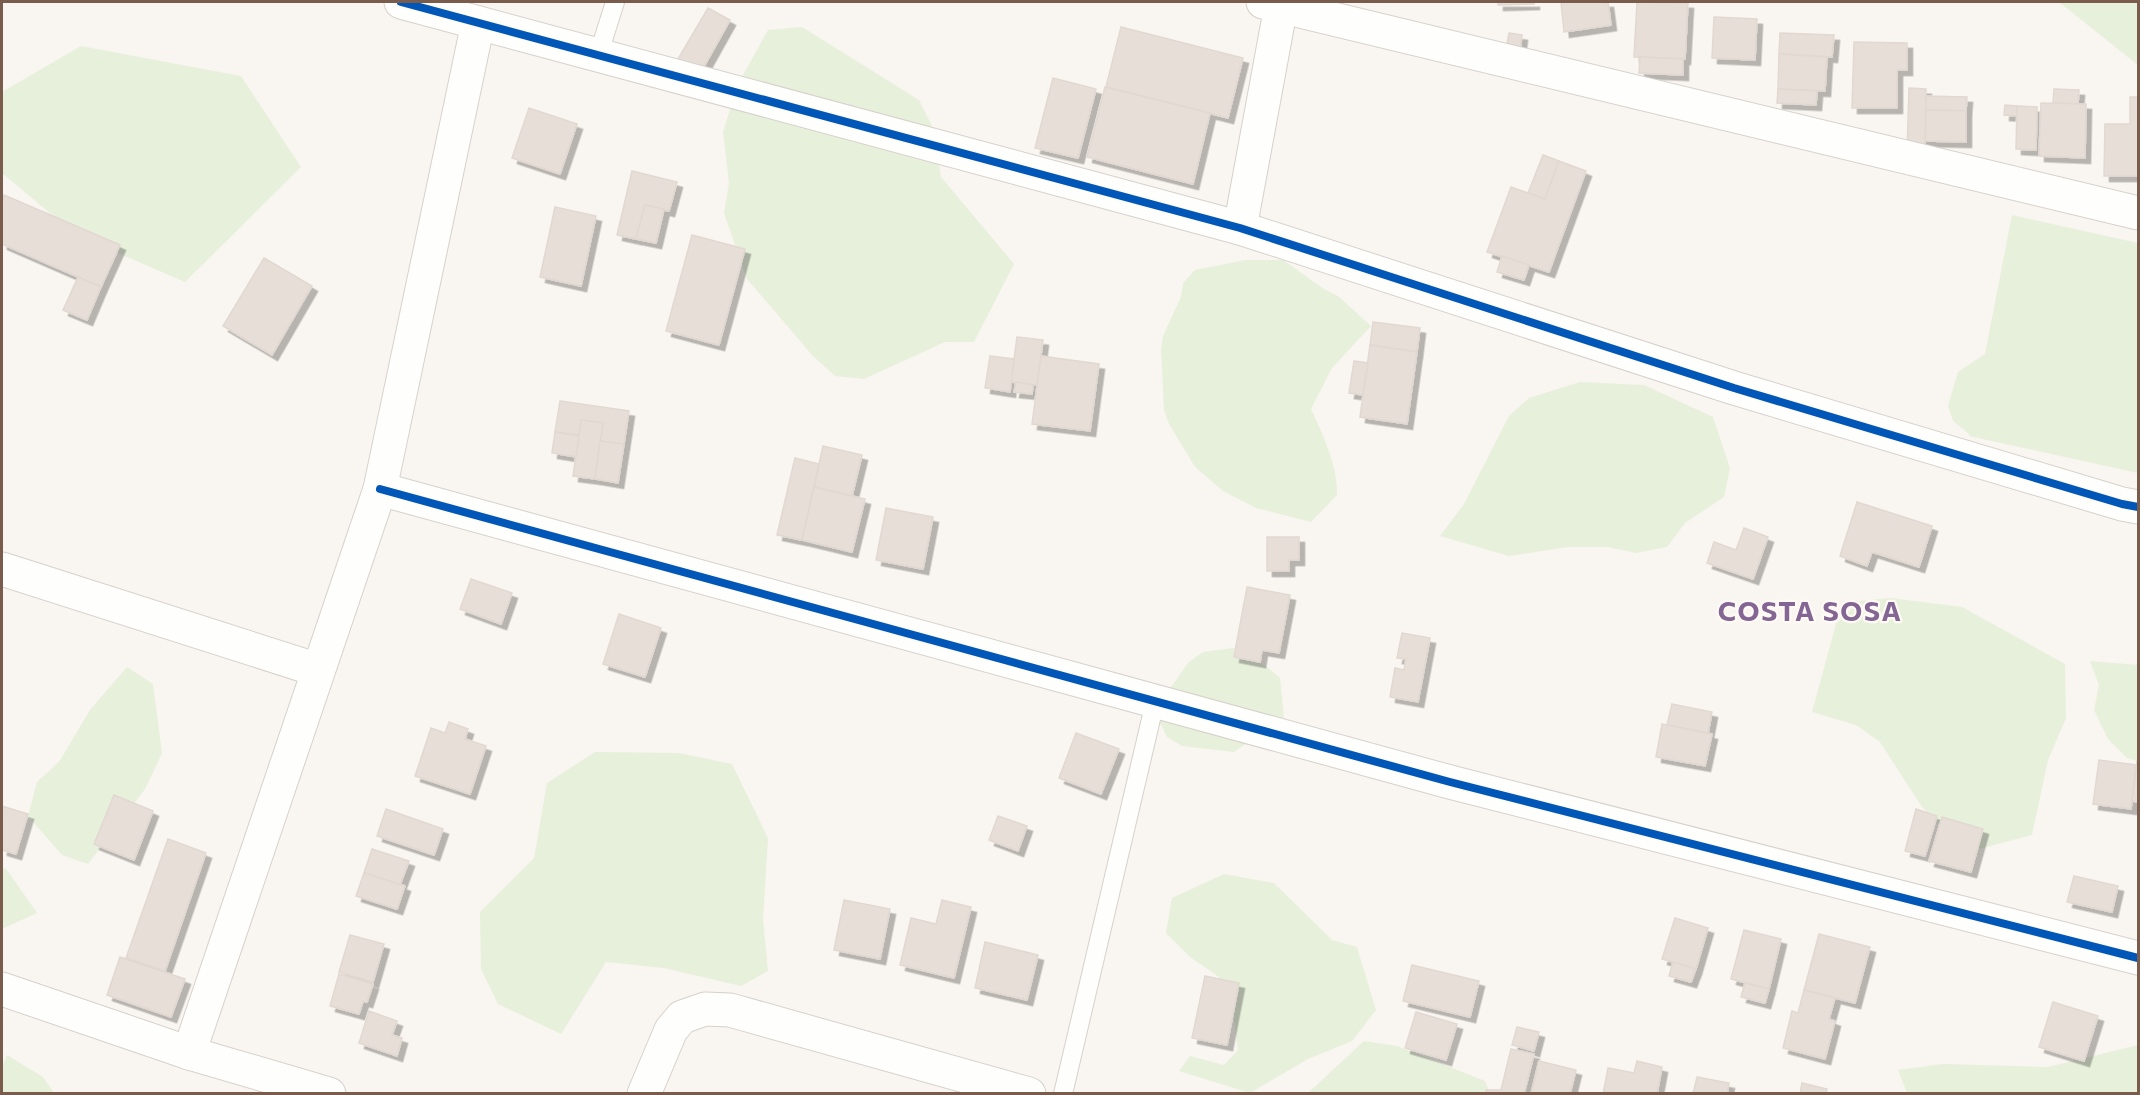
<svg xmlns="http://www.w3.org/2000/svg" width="2140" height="1095" font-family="Commissioner,sans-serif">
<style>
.green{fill:#e7f0db}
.building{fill:#e6ded7;stroke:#e2d8d2;stroke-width:1.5;filter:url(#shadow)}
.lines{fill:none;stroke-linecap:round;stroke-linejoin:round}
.lane-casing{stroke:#d7d1cb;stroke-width:20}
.street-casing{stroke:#d7d1cb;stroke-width:35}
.lane{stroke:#fefefd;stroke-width:18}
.street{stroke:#fefefd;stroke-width:33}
.cycleway-casing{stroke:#fffaf3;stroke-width:11}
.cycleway{stroke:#0057b8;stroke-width:8}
.labels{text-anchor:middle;stroke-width:4.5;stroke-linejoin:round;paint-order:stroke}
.district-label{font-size:27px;font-weight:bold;letter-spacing:1.5px;fill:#846695;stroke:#fffaf3}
</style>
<defs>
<filter id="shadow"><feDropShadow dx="5.5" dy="5.5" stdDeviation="0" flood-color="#0004"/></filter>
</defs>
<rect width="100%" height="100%" fill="#f9f5f0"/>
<g class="green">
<polygon points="2059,2 2138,2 2138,65"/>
<polygon points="802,27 919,100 933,128 941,177 1014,264 974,342 945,342 864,379 835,376 813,356 747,279 724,213 729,183 723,132 738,84 768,30"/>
<polygon points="81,46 241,76 301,167 185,282 76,235 2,173 2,92"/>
<polygon points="2012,215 2138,243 2138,473 1969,436 1969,434 1953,421 1948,406 1958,372 1985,354"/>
<path d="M1245 260H1283L1324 289 1338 296 1371 326 1332 368 1311 409C1323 435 1338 466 1337 495L1311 522 1256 508 1223 491 1195 467 1169 424 1164 410 1161 350 1163 336 1181 297 1183 283 1195 270Z"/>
<polygon points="1580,382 1644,385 1713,417 1730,468 1724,497 1685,523 1667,547 1636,553 1608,547 1568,547 1509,556 1440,536 1464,504 1509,416 1529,398"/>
<polygon points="1891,598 1962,607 2065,664 2066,718 2048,760 2032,835 1979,849 1944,829 1922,807 1880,742 1856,725 1812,712 1836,624 1860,601"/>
<polygon points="1233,648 1267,667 1280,678 1284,718 1234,752 1182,746 1167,737 1155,712 1142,718 1166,694 1189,662 1203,652"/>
<polygon points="2090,661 2138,665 2138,761 2127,758 2108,739 2094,710 2099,685"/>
<polygon points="127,667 153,684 162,753 145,789 88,864 62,855 28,816 37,782 59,762 90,710"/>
<polygon points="595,752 679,753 732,764 768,838 763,918 768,971 741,986 664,968 606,962 561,1034 498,1004 481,969 480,912 534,858 547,783"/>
<polygon points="2,867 7,870 37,913 2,929"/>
<polygon points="1224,874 1274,883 1332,940 1357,947 1376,1010 1352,1041 1308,1059 1250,1093 1179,1071 1190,1056 1224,1065 1238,1050 1232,1006 1219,977 1190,957 1166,933 1172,898"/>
<polygon points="1364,1041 1397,1046 1485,1081 1490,1093 1307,1094"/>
<polygon points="2138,1045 2138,1093 1907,1093 1898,1070 1943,1064 2048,1067"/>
<polygon points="7,1055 43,1077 54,1093 2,1093 2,1067"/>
</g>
<g class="building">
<polygon points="1498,2 1534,2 1534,4 1498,5"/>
<polygon points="1561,2 1608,2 1611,25 1564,32"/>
<polygon points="1637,2 1688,3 1685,59 1634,57"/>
<polygon points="708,8 730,20 701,72 678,59"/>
<polygon points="1714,17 1757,19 1755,60 1712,58"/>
<polygon points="1121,27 1243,58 1228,118 1106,87"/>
<polygon points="1509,33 1522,35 1520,51 1506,49"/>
<polygon points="1780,33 1834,35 1832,57 1779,54"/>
<polygon points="1854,42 1907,43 1907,70 1897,70 1897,108 1852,108"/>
<polygon points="1779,54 1827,57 1825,91 1778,89"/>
<polygon points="1640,57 1683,59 1683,75 1639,73"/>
<polygon points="1053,78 1096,89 1078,158 1035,148"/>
<polygon points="1105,87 1210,113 1193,184 1087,157"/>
<polygon points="1909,88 1926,89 1925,153 1907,153"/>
<polygon points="1778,89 1817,91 1816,105 1777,103"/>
<polygon points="2054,89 2079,90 2078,104 2053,103"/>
<polygon points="1926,96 1967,97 1966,111 1926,110"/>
<polygon points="2130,97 2138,97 2138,176 2104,176 2105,124 2130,124"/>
<polygon points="2041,103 2086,104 2085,158 2039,156"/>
<polygon points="2005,105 2017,106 2017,116 2004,115"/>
<polygon points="2017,106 2037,107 2036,150 2016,149"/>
<polygon points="529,108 577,124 560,174 512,158"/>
<polygon points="1926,110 1966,111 1966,142 1925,141"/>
<polygon points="1543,155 1559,161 1545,199 1528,193"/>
<polygon points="1559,161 1586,171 1549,272 1487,252 1511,187 1545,199"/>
<polygon points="632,171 677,182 669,211 645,205 636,239 617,235"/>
<polygon points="4,195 120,245 101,287 2,244 2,201"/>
<polygon points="645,205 664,209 656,243 636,239"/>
<polygon points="555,207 596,216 581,286 540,277"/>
<polygon points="692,235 745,249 719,345 666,331"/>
<polygon points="1502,256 1529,265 1524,280 1497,272"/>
<polygon points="264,258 312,286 272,355 223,326"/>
<polygon points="78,277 101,287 87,320 63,310"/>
<polygon points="1373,322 1420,328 1417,352 1370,345"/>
<polygon points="1017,337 1043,340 1037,385 1011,382"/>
<polygon points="1370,345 1417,352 1407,424 1360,417"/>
<polygon points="990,356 1014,359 1010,392 985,388"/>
<polygon points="1041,356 1099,364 1090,431 1032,424"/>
<polygon points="1354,361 1368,363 1363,395 1349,393"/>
<polygon points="1016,382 1033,385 1032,394 1014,392"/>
<polygon points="560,401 629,411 624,444 600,441 603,423 581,420 579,435 555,432"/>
<polygon points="581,420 603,423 595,479 573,476"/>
<polygon points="555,432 579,436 576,457 552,453"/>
<polygon points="600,441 624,444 618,483 595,479"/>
<polygon points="823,446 862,455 852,496 814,487"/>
<polygon points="795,458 819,464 802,540 777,535"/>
<polygon points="814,487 865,499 852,552 802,540"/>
<polygon points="1857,502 1932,526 1919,567 1872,552 1867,566 1840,556"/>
<polygon points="886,508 933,517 923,569 876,560"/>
<polygon points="1744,528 1768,537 1753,579 1707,563 1714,542 1736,550"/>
<polygon points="1267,537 1299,537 1299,560 1289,560 1289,571 1267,571"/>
<polygon points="471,579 512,593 501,624 460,609"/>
<polygon points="1247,587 1290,595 1279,653 1262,650 1260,662 1234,657"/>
<polygon points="619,614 661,628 645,677 603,664"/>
<polygon points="1402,633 1430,638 1418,702 1390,697 1395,668 1404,670 1406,659 1397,658"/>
<polygon points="1672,704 1712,712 1708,733 1667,725"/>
<polygon points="449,722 468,729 465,739 486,746 470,794 415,776 431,728 445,733"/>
<polygon points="1662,724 1712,734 1705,766 1656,757"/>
<polygon points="1076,733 1119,749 1101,794 1059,778"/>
<polygon points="2099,760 2136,765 2131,809 2093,804"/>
<polygon points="2137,761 2138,761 2138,802 2132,801"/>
<polygon points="114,795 153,811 134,860 94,844"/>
<polygon points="2,806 28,814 16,854 2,850"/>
<polygon points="386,809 443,829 434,855 377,836"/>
<polygon points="1916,809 1937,816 1925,856 1905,851"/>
<polygon points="998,816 1027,826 1018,851 989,840"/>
<polygon points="1942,817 1983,829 1971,872 1929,861"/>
<polygon points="168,839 206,853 165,971 126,958"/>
<polygon points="372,849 409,861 400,885 364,873"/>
<polygon points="364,873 405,886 397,909 356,896"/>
<polygon points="2074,876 2118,886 2112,912 2067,902"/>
<polygon points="844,900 890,909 880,959 834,950"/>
<polygon points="942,900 971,907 954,978 900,965 911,918 936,924"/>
<polygon points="1675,918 1708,928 1696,969 1662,959"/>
<polygon points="1744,930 1781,939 1769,989 1731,979"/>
<polygon points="1819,934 1870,947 1855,1003 1804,990"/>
<polygon points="350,935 384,944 373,982 339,972"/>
<polygon points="985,942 1038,955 1027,1000 975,988"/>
<polygon points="120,957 185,979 171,1017 107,995"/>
<polygon points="1673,962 1696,969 1691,982 1669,976"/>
<polygon points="1412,965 1479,981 1470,1017 1403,1001"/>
<polygon points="339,974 373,984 367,1002 363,1001 359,1014 330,1006"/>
<polygon points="1205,976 1239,983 1227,1045 1192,1038"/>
<polygon points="1745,983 1769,989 1765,1003 1741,997"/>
<polygon points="1804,990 1835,998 1829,1019 1835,1021 1825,1059 1783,1048 1792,1011 1798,1013"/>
<polygon points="2053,1002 2098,1016 2084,1061 2039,1047"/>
<polygon points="369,1011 397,1021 392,1035 402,1038 397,1056 359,1043"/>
<polygon points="1416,1012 1457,1024 1446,1060 1405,1048"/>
<polygon points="1517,1027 1539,1032 1534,1051 1512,1045"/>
<polygon points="1511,1049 1534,1054 1524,1094 1486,1094 1486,1090 1501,1090"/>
<polygon points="1539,1061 1576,1070 1570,1094 1531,1094"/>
<polygon points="1637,1061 1662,1067 1657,1094 1603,1094 1608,1068 1634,1073"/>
<polygon points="1697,1077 1729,1083 1727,1094 1693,1094"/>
<polygon points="1802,1083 1827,1089 1826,1094 1800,1094"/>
</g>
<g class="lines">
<g class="lane-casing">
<g id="lane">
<polyline points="598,56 615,2"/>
<polyline points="1063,1094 1155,702"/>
</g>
</g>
<g class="street-casing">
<g id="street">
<polyline points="401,2 1240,228 1734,388 2122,504 2138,507"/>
<polyline points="1263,2 2138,213"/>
<polyline points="1240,228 1281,6"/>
<polyline points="380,489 1450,782 2138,958"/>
<polyline points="2,569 318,670"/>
<polyline points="2,989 189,1053 329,1094"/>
<polyline points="189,1053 380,489 478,23"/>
<polyline points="644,1094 671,1030 682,1017 705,1009 730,1010 1029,1094"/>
</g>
</g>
<use href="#lane" class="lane"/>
<use href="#street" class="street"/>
<g class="cycleway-casing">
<g id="cycleway">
<polyline points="401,2 1240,228 1734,388 2122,504 2138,507"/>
<polyline points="380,489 1450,782 2138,958"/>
</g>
</g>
<use href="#cycleway" class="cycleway"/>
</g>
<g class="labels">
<g class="district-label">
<text x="1810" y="621">COSTA SOSA</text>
</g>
</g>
<rect width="2140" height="1095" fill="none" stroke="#7a5c4d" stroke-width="6"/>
</svg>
